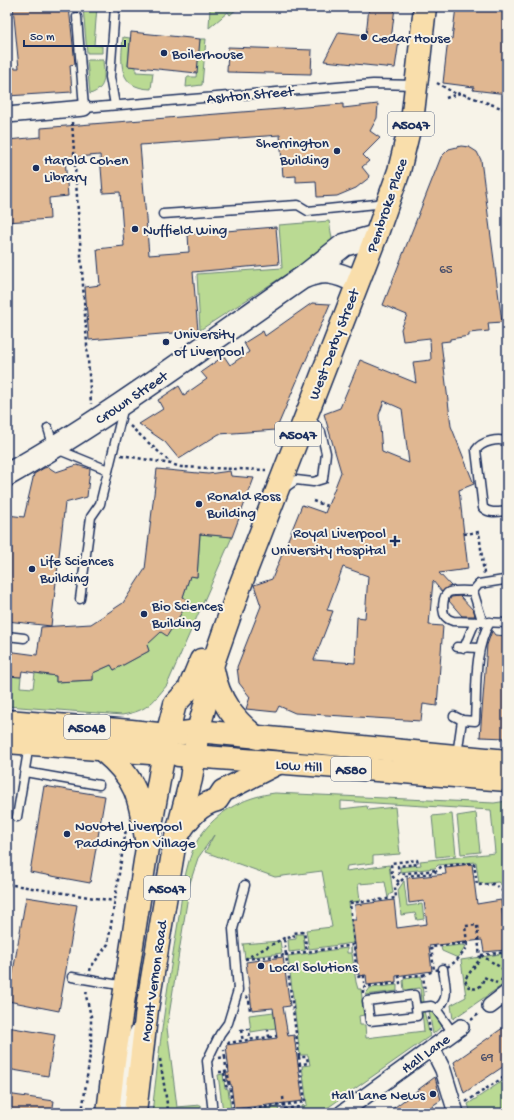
<svg xmlns="http://www.w3.org/2000/svg" width="514" height="1120" font-family="'Gochi Hand',sans-serif">
<style>
.green{fill:#bada93;stroke:#6a8478}
.building{fill:#e0b791;stroke:#1b2f5e;fill-rule:evenodd}
.lines{fill:none;stroke-linecap:round;stroke-linejoin:round}
.lane-casing{stroke:#1b2f5e;stroke-width:11}
.street-casing{stroke:#1b2f5e;stroke-width:18}
.secondary-casing{stroke:#1b2f5e;stroke-width:25}
.primary-casing{stroke:#1b2f5e;stroke-width:25}
.highway-casing{stroke:#1b2f5e;stroke-width:25}
.path{stroke:#1b2f5e;stroke-width:2.5;stroke-dasharray:3 3;stroke-linecap:butt}
.lane{stroke:#f7f3e8;stroke-width:8}
.street{stroke:#f7f3e8;stroke-width:15}
.secondary{stroke:#f7f3e8;stroke-width:22}
.primary{stroke:#f9deab;stroke-width:22}
.highway{stroke:#f9deab;stroke-width:22}
.path-bridge{stroke:#1b2f5e;stroke-width:2.5;stroke-dasharray:3 3;stroke-linecap:butt}
.poi-dot{fill:#1b2f5e;stroke:#f7f3e8;stroke-width:1.5}
.labels{text-anchor:middle;stroke-width:4;stroke-linejoin:round;paint-order:stroke}
.number-label{font-size:13px;fill:#4c516b}
.shield{fill:#f7f3e8;stroke:#5d6a87;stroke-width:1}
.shield-label{font-size:14px;font-weight:bold;fill:#1b2f5e}
.poi-label{font-size:15px;fill:#1b2f5e;stroke:#f7f3e8;text-anchor:start}
.street-label{font-size:15px;fill:#1b2f5e;stroke:#f7f3e8}
</style>
<rect width="100%" height="100%" fill="#f7f3e8"/>
<filter id="ink" filterUnits="userSpaceOnUse"><feTurbulence type="fractalNoise" baseFrequency=".025" numOctaves="2"/><feDisplacementMap in="SourceGraphic" scale="8" xChannelSelector="R" yChannelSelector="G"/><feConvolveMatrix kernelMatrix="1 2 1 2 8 2 1 2 1" color-interpolation-filters="sRGB"/></filter>
<g filter="url(#ink)">
<g class="green">
<polygon points="83,7 97,7 94,45 102,46 102,53 87,53"/>
<polygon points="210,7 239,7 230,15 228,12 209,28"/>
<path d="M123 37 130 38 128 66 136 67V72L153 73 151 89C117 88 121 63 123 37Z"/>
<polygon points="200,39 206,39 202,85 186,87 187,77 196,77"/>
<path d="M87 60H103C104 75 108 88 90 94Z"/>
<polygon points="329,221 333,244 200,330 197,274 282,268 279,225"/>
<path d="M200 534 232 537 167 685C152 704 146 711 122 715L7 706V676L21 677 20 687 33 688 35 673 56 676V682L93 680V673L111 665 114 670 149 651 147 645 189 601 183 597 190 576 197 577Z"/>
<path d="M275 793 494 803 507 801V916L503 886 498 882 479 884 476 862 438 865 435 868 400 872V867L421 865 420 861 495 853 491 810 341 801V809L367 806 368 810 395 807 400 854 373 856V863L347 866 346 871 389 865 393 893 390 894 388 898 385 882 358 884 360 901 349 902 353 943 309 949 306 930 332 927 322 871 275 877 205 852 214 835 198 858 190 883 167 1028 177 1107 201 1105 202 1113H152C159 1050 167 986 178 923 182 897 184 867 196 843 212 814 242 797 275 793Z"/>
<polygon points="476,813 480,852 461,854 457,816"/>
<polygon points="452,814 456,855 436,857 432,816"/>
<polygon points="404,881 407,906 422,904 424,919 417,920 415,913 401,915 398,890"/>
<polygon points="296,934 303,934 305,950 289,952 288,940 296,939"/>
<polygon points="280,941 282,953 245,958 243,944"/>
<polygon points="462,945 466,946 458,958 442,951 441,947"/>
<polygon points="351,947 356,982 358,989 361,989 364,1015 359,1016 360,1025 365,1025 366,1038 424,1031 422,1011 424,1011 430,1036 323,1111 315,1113 291,1113 291,1110 302,1110 302,1106 307,1105 302,1066 310,1065 308,1055 300,1055 288,956 347,948 347,953 351,953"/>
<polygon points="507,953 507,982 453,1019 451,1005 466,997 461,960"/>
<polygon points="421,976 424,1002 421,1003 420,988 404,990 403,981 405,978"/>
<polygon points="397,985 397,991 365,995 370,988"/>
<polygon points="429,1011 434,1013 442,1026 433,1034"/>
<polygon points="274,1012 276,1028 251,1032 249,1015"/>
<polygon points="223,1074 225,1088 228,1089 231,1110 223,1111 218,1075"/>
<polygon points="507,1078 507,1113 471,1113 468,1104"/>
<polygon points="278,1107 279,1113 239,1113 239,1112"/>
</g>
<g class="building">
<polygon points="13,7 69,7 75,64 70,65 72,92 7,96 7,68 19,68"/>
<polygon points="369,7 395,7 391,40 399,41 395,68 324,61 339,32 366,35"/>
<polygon points="456,7 507,7 507,94 473,90 474,87 443,83 448,39 452,39"/>
<polygon points="131,32 200,39 197,73 128,66"/>
<polygon points="228,47 312,50 311,74 227,72"/>
<polygon points="343,104 343,108 378,104 377,118 370,131 380,138 363,155 369,161 362,167 370,177 356,188 337,196 317,197 316,181 296,182 296,176 283,177 280,135 140,145 149,255 189,252 188,234 276,227 279,264 193,272 198,331 89,340 85,287 100,285 97,249 124,246 120,192 103,193 100,155 65,158 68,196 49,198 50,219 7,222 7,140 41,137 41,128"/>
<path d="M461 146 469 147 477 152 481 160 502 322 488 323 489 331 469 333V336L450 339V341L441 342 451 426 474 484 459 490 468 569 439 573 451 586 442 592 433 581 429 625 443 626 437 706 423 704 421 721 295 713 279 706 276 712 246 709 250 697 239 683 237 667 261 606 254 585 272 579 302 505 325 513 341 472 324 414 340 408 360 360 416 383 413 362 431 360 430 338 403 341 401 329 407 315 383 305 441 157 449 149ZM384 401 402 409 409 463 382 452 379 415ZM343 567 368 576 365 618 357 617 355 663 314 660 333 611 327 610Z"/>
<polygon points="312,303 330,304 276,430 219,434 179,459 165,442 139,424 163,409 158,400 179,386 184,395 207,379 201,372 224,356 230,365 249,352 244,343 263,331 265,336"/>
<polygon points="77,465 90,469 87,497 65,503 51,626 7,621 7,515 24,517 34,474 44,468 48,467 56,472"/>
<polygon points="157,469 208,474 230,471 231,476 254,478 232,537 200,534 197,577 190,576 183,597 189,601 167,636 161,632 147,645 149,651 114,670 111,665 93,673 93,680 56,682 56,676 22,671 21,677 7,676 7,651 37,655 41,627 91,624 123,603 145,569"/>
<polygon points="460,596 474,611 475,616 462,616 449,601 451,597"/>
<polygon points="492,631 495,635 507,636 507,738 480,737 487,645"/>
<polygon points="44,786 105,796 90,883 30,872"/>
<polygon points="472,864 477,904 501,900 506,950 484,952 482,940 429,946 432,971 396,976 396,982 367,985 366,975 359,976 352,920 356,920 355,905 394,900 397,928 427,924 424,901 409,903 407,878 446,874 445,867"/>
<polygon points="26,897 77,905 59,1011 8,1001"/>
<polygon points="283,957 290,1006 283,1007 288,1036 294,1035 303,1101 234,1109 231,1084 228,1085 226,1073 229,1073 226,1045 277,1038 273,1008 252,1010 246,962"/>
<polygon points="507,1025 507,1064 464,1093 454,1062"/>
<polygon points="7,1027 55,1035 48,1076 7,1069"/>
<polygon points="435,1077 441,1100 432,1106 433,1108 426,1113 387,1113"/>
<polygon points="7,1094 54,1101 52,1113 7,1113"/>
</g>
<g class="lines">
<g class="lane-casing">
<g id="lane">
<polyline points="115,7 110,77 115,105"/>
<polyline points="77,17 84,108 373,84 416,85"/>
<polyline points="163,214 298,205 308,211 386,203"/>
<polyline points="48,428 54,448 108,470"/>
<path d="M507 442C499 437 481 442 476 450L483 508C490 514 498 512 507 511"/>
<polyline points="283,489 296,480 313,482 323,479 326,453 321,432 309,417"/>
<polyline points="473,591 479,584 504,580"/>
<polyline points="80,599 91,517 100,504 124,406"/>
<path d="M485 622 482 620 473 591C466 591 456 590 449 592 442 595 441 614 447 618 449 620 451 620 453 621L507 623"/>
<polyline points="7,636 24,638"/>
<polyline points="457,647 479,648"/>
<polyline points="464,648 475,622"/>
<path d="M454 716 462 720 475 721C477 689 473 651 490 622"/>
<polyline points="457,755 462,720"/>
<polyline points="25,772 99,785"/>
<polyline points="17,817 29,745"/>
<polyline points="72,977 125,986"/>
<polyline points="416,1008 414,995 367,1001 370,1021 417,1016 416,1008 431,1006 436,1009 453,1033"/>
<path d="M436 1009C451 1000 445 985 443 969"/>
<polyline points="213,1113 207,1061 220,1034 228,1023 238,990 233,929 245,885"/>
</g>
</g>
<g class="street-casing">
<g id="street">
<polyline points="7,115 84,108"/>
<polyline points="490,1006 507,993"/>
<polyline points="432,1048 443,1070 456,1113"/>
<polyline points="342,1113 461,1027"/>
</g>
</g>
<g class="secondary-casing">
<g id="secondary">
<polyline points="306,275 344,245 376,236"/>
<path d="M7 475C110 417 205 345 302 278 324 268 336 272 357 282"/>
<polyline points="122,1113 131,1054 141,1033"/>
</g>
</g>
<g class="primary-casing">
<g id="primary">
<path d="M213 670C219 701 233 719 257 738"/>
<polyline points="7,721 131,731 167,735 175,704 189,689 201,660"/>
<polyline points="198,731 207,698 205,686 240,586 376,236 399,171 413,113 425,7"/>
<polyline points="7,742 163,754"/>
<path d="M103 751C139 780 140 802 147 845"/>
</g>
</g>
<g class="highway-casing">
<g id="highway">
<polyline points="179,755 507,780"/>
<path d="M179 833C188 818 200 804 217 800L223 791 278 763"/>
<polyline points="108,1113 114,1061 147,848 167,735 198,731 507,761"/>
<polyline points="135,1113 147,1009 175,841 191,779 198,731"/>
</g>
</g>
<g class="path">
<polyline points="7,71 10,102"/>
<polyline points="437,83 456,94"/>
<polyline points="446,98 460,93 507,110"/>
<polyline points="72,122 91,404"/>
<polyline points="130,426 171,463"/>
<polyline points="121,455 171,464 181,467 266,470"/>
<polyline points="313,501 327,506"/>
<polyline points="464,534 479,532 484,574"/>
<polyline points="399,882 392,876 391,863 417,860 418,864 398,866 399,874 437,870"/>
<polyline points="7,884 114,901"/>
<path d="M467 943 465 926 477 925 480 959 465 979 467 986C477 992 482 987 484 977L497 983"/>
<path d="M467 943 468 946C459 959 451 969 434 970L431 947Z"/>
<polyline points="354,945 350,903 396,898 395,887 406,876 434,873 442,866 474,863 477,885 493,884 502,890 507,937"/>
<polyline points="481,955 503,969 504,975 501,981"/>
<polyline points="481,955 507,952"/>
<polyline points="245,959 286,955 284,938"/>
<polyline points="245,959 284,938 294,937 293,933 304,932 307,952"/>
<polyline points="90,971 91,967 108,944 126,829"/>
<polyline points="423,975 434,971"/>
<polyline points="363,993 363,987 400,983 399,977 423,975 425,992"/>
<polyline points="246,996 249,999 250,1012"/>
<polyline points="428,1017 430,1032"/>
<polyline points="471,1020 480,1013"/>
<polyline points="241,1030 249,1029 250,1039"/>
<polyline points="269,1037 277,1036"/>
<polyline points="227,1043 269,1037 268,1030"/>
<polyline points="225,1057 226,1068 229,1067"/>
<polyline points="299,1057 286,955 354,945 357,977 364,976 364,983"/>
<polyline points="219,1058 225,1057 224,1050"/>
<polyline points="160,1059 168,1110 170,1113"/>
<polyline points="219,1072 224,1072 226,1086 230,1088 233,1111"/>
<polyline points="224,1072 229,1071"/>
<polyline points="228,1075 230,1087"/>
<polyline points="283,1097 284,1105 305,1102 299,1057 307,1057 308,1063"/>
<polyline points="466,1102 507,1075"/>
<polyline points="284,1109 299,1107"/>
<polyline points="223,1112 284,1105 285,1113"/>
<polyline points="82,1113 91,1048 91,1016 86,996 87,989"/>
<polyline points="490,1113 507,1112"/>
</g>
<use href="#lane" class="lane"/>
<use href="#street" class="street"/>
<use href="#secondary" class="secondary"/>
<use href="#primary" class="primary"/>
<use href="#highway" class="highway"/>
<g class="path-bridge">
<polyline points="241,1030 243,1042"/>
<polyline points="298,1065 308,1063"/>
</g>
</g>
</g>
<g class="poi-dot">
<circle cx="364" cy="37" r="4"/>
<circle cx="164" cy="53" r="4"/>
<circle cx="337" cy="151" r="4"/>
<circle cx="36" cy="168" r="4"/>
<circle cx="135" cy="229" r="4"/>
<circle cx="166" cy="342" r="4"/>
<circle cx="199" cy="504" r="4"/>
<path d="M393 535h4v4h4v4h-4v4h-4v-4h-4v-4h4z"/>
<circle cx="32" cy="569" r="4"/>
<circle cx="144" cy="614" r="4"/>
<circle cx="67" cy="834" r="4"/>
<circle cx="261" cy="966" r="4"/>
<circle cx="433" cy="1094" r="4"/>
</g>
<g class="labels">
<g class="number-label">
<text x="446" y="273">65</text>
<text x="487" y="1061">69</text>
</g>
<g class="shield">
<rect x="388" y="112" width="46" height="24" rx="3"/>
<rect x="275" y="422" width="46" height="24" rx="3"/>
<rect x="64" y="715" width="46" height="24" rx="3"/>
<rect x="331" y="757" width="40" height="24" rx="3"/>
<rect x="144" y="876" width="46" height="24" rx="3"/>
</g>
<g class="shield-label">
<text x="411" y="129">A5047</text>
<text x="298" y="439">A5047</text>
<text x="87" y="732">A5048</text>
<text x="351" y="774">A580</text>
<text x="167" y="893">A5047</text>
</g>
<g class="poi-label">
<text x="372" y="42">Cedar House</text>
<text x="172" y="58">Boilerhouse</text>
<text x="329" y="147" text-anchor="end">Sherrington<tspan x="329" dy="17">Building</tspan></text>
<text x="44" y="164">Harold Cohen<tspan x="44" dy="17">Library</tspan></text>
<text x="143" y="234">Nuffield Wing</text>
<text x="174" y="338">University<tspan x="174" dy="17">of Liverpool</tspan></text>
<text x="207" y="500">Ronald Ross<tspan x="207" dy="17">Building</tspan></text>
<text x="386" y="537" text-anchor="end">Royal Liverpool<tspan x="386" dy="17">University Hospital</tspan></text>
<text x="40" y="565">Life Sciences<tspan x="40" dy="17">Building</tspan></text>
<text x="152" y="610">Bio Sciences<tspan x="152" dy="17">Building</tspan></text>
<text x="75" y="830">Novotel Liverpool<tspan x="75" dy="17">Paddington Village</tspan></text>
<text x="269" y="971">Local Solutions</text>
<text x="425" y="1099" text-anchor="end">Hall Lane News</text>
</g>
<g class="street-label">
<text transform="translate(250 94) rotate(-5)" y="5">Ashton Street</text>
<text transform="translate(386 205) rotate(-71)" y="5">Pembroke Place</text>
<text transform="translate(333 344) rotate(-69)" y="5">West Derby Street</text>
<text transform="translate(131 397) rotate(-34)" y="5">Crown Street</text>
<text transform="translate(299 765) rotate(4)" y="5">Low Hill</text>
<text transform="translate(153 981) rotate(-82)" y="5">Mount Vernon Road</text>
<text transform="translate(425 1053) rotate(-36)" y="5">Hall Lane</text>
</g>
</g>
<rect width="514" height="1120" fill="none" stroke="#f7f3e8" stroke-width="24"/>
<rect x="12" y="12" width="490" height="1096" fill="none" stroke="#1b2f5e" stroke-width="1.5" filter="url(#ink)"/>
<path d="M24 40v6h101v-6" fill="none" stroke="#1b2f5e" stroke-width="2"/>
<text x="30" y="40" font-size="12" fill="#1b2f5e" stroke="#f7f3e8" stroke-width="3" paint-order="stroke">50 m</text>
</svg>
